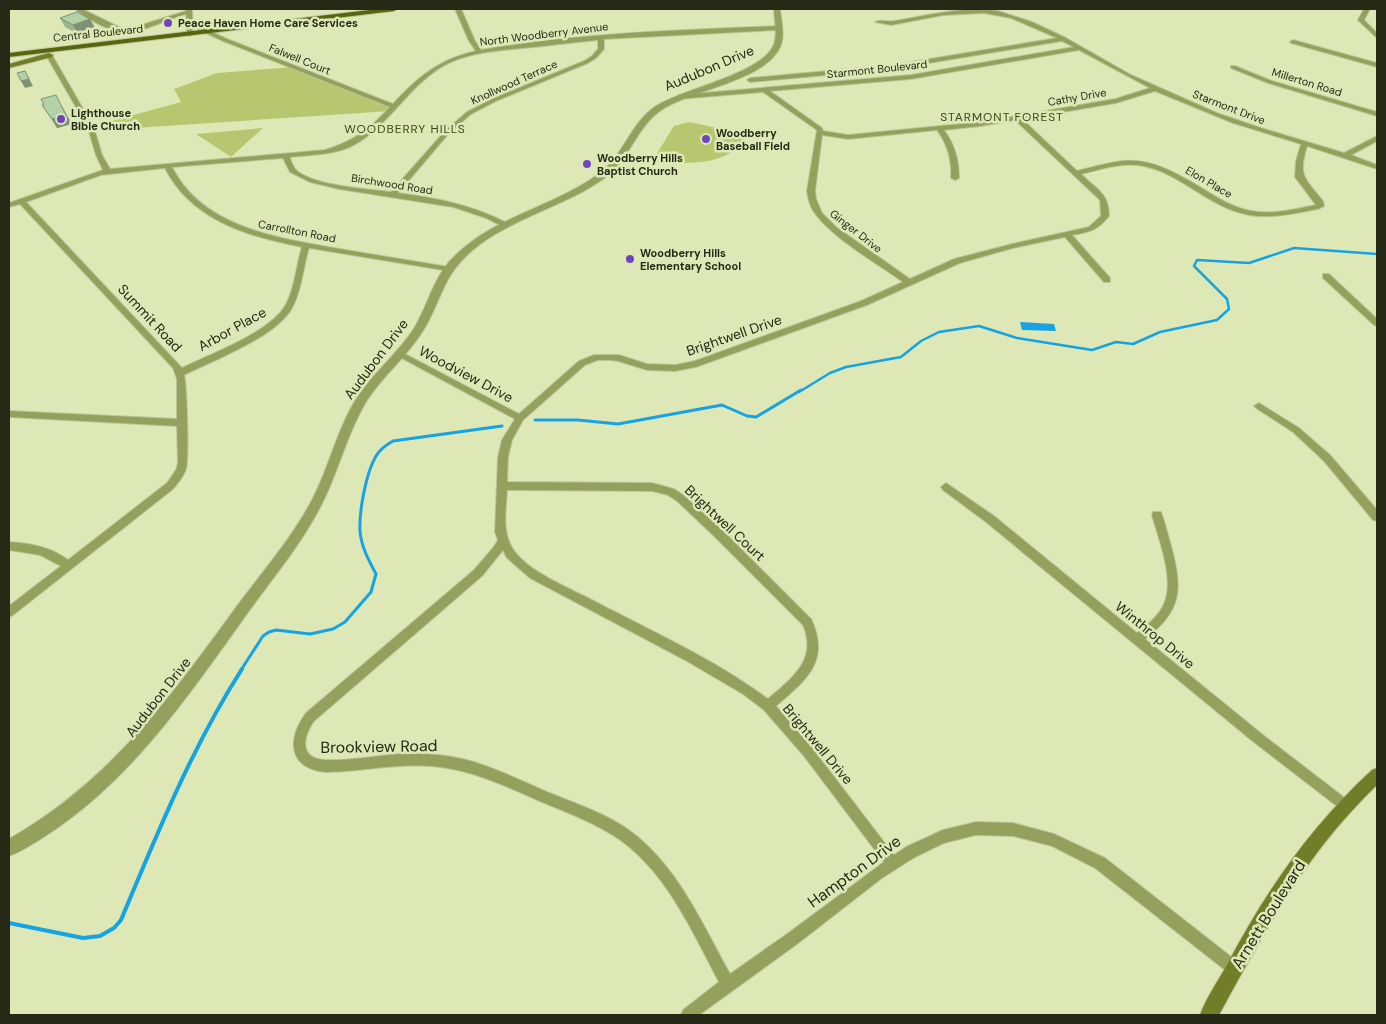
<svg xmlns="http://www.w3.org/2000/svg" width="1386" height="1024" font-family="'DM Sans',sans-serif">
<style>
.green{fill:#b8c76f}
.water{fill:#15a3e4}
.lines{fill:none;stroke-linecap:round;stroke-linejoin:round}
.stream-far2{stroke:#15a3e4;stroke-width:2.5}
.stream-far1{stroke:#15a3e4;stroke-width:3}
.stream{stroke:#15a3e4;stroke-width:4}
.minor-casing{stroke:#bdc699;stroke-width:2}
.tertiary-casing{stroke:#bdc699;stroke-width:2}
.secondary-casing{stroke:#bdc699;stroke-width:2}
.primary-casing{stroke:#bdc699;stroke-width:2}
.minor{fill:#95a05d;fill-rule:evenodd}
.tertiary{fill:#95a05d;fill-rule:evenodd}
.secondary{fill:#717d27;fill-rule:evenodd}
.primary{fill:#59640e;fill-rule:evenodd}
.wall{fill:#9ab490}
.shaded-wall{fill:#7d9275}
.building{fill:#b3d1a7;stroke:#7d9275}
.poi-dot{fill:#7244bc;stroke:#dee8b6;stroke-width:2}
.labels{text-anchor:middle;stroke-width:5;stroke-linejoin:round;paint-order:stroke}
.far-poi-label{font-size:11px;font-weight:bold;fill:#262916;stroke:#dee8b6;text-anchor:start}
.far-street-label{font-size:11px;fill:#262916;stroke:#dee8b6}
.far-neighbourhood-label{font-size:12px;letter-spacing:1px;fill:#3f4519;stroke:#dee8b6}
.street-label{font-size:14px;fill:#262916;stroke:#dee8b6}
.near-street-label{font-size:16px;fill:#262916;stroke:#dee8b6}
</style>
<rect width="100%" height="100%" fill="#dee8b6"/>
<g class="green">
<polygon points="294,67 395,107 391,111 105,130 101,124 181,102 174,89 217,73"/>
<path d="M689 122 749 135C726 168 688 164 653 160L674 126Z"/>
<polygon points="263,128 231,157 196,134"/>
</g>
<polygon class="water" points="1020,322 1054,324 1056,331 1022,330"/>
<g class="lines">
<polyline class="stream-far2" points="799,392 830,373 846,367 901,357 921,341 939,332 979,326 1017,338 1092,350 1116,342 1133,344 1160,332 1217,320 1229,309 1227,299 1194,266 1197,260 1249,263 1294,248 1377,254"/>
<g class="stream-far1">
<polyline points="535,420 578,420 618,424 722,405 747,416 756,417 801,390"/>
<path d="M241 670 263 636 269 632 276 630 310 634 333 629 345 622 371 592 376 574C369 561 361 546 360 531 359 511 366 473 376 456 380 449 386 445 393 441L502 426"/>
</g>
<path class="stream" d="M9 923 83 938 100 936 114 928 121 920C157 834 192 747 242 669"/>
<g class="minor-casing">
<g id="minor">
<path d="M75 9H82L121 28 135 27 186 11V9H192L193 34 190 36 187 34 186 14C167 19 141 34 121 32 106 30 87 18 75 9Z"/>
<path d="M455 9H461L475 41 481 50C578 33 680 30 778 26L781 28 778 30 604 39V49L596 58 588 63 496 101 471 114 449 133 398 193C437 198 473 205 507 223V227H504L486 218 453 207 339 189 310 182 290 172 283 158 172 167C203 229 280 238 340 249 376 255 413 261 449 267L453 269 449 271 309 248C303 267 302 290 292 308 276 337 214 360 184 375 187 385 189 459 186 469 184 476 178 483 173 489L13 615 9 617V606L61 566 40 555 9 550V542C30 543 51 547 68 560L167 483 176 470 178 463 177 426 9 417V411L177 419V379L173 368 20 204 9 207V203L103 170 96 155 88 128 46 55 47 54 52 55 94 128 102 155 110 169 325 150C354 141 370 129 390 107L223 41 197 29V27H201L227 39 393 104C418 77 439 59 476 51L469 41ZM598 40V49L592 56 584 61 492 99 467 112 445 131 391 192C367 189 316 186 297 171 293 167 291 162 290 157 310 155 331 155 350 147 391 127 409 81 451 62 477 51 506 50 534 47 555 45 576 42 598 40ZM165 168C191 220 249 237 302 247 296 266 295 289 285 306 269 333 210 354 182 368L26 202 101 175Z"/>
<path d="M984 9 998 11 1032 22 1066 38 1131 75 1217 113 1258 127 1344 153 1377 136V141L1351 155 1377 165V169L1307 146C1298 176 1304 178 1323 201L1324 206 1318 209C1296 213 1272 219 1249 215 1208 208 1179 170 1137 165 1118 163 1099 170 1081 174 1096 189 1109 193 1109 216 1097 231 1089 232 1072 235L1110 278V282H1104L1065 237 1013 248 960 263 867 305 696 367 675 371 647 370 618 361 610 360H598L585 365 523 420 512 440 508 457 507 482 652 483 674 489 683 495 720 528 811 619C831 661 806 680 776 706L812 748 894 855 906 847 943 830 976 822 1013 823 1054 834 1105 858 1239 963 1241 968 1239 973 1234 975 1229 973 1095 868 1052 846 1013 836 976 835 944 843 915 857 882 878 797 944 699 1015H681L683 1010 719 982C691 929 664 866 611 834 587 819 560 810 535 799 501 784 469 769 431 766 395 763 360 772 325 772 288 768 287 739 306 713L474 570 493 548 498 540 495 532 498 457 502 440 515 419 396 355 400 352 403 353 519 414 579 361 594 355H619L647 364 675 365 695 361 861 301 903 282C878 264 836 240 817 216 811 209 808 200 807 191L817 130 763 92 679 99 676 97 679 95 911 75 1074 47 1062 41 893 69 750 82 747 80 750 78 893 65 1057 38 1011 18 984 13 944 15 891 25 875 22C881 19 888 22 894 21 924 16 953 9 984 9ZM1079 50 1150 88 1115 99 981 122 848 135 823 131 822 128 770 91 911 79ZM1155 91 1233 123 1301 144 1296 161 1295 177 1316 205C1296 209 1273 215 1252 211 1233 208 1216 197 1200 187 1176 173 1151 158 1122 161 1107 163 1092 167 1077 171L1022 119 1116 103ZM1015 120 1100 200 1101 216 1089 227 1012 244 954 259 910 279 836 227 822 213 816 199 815 191 822 135 848 139 937 130C948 145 952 160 951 178L955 180 959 178C959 160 955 145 944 130L981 126ZM507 490 652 491 668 495 677 501 712 534 803 625C818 660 792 678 768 699 714 659 651 631 592 600 569 588 531 573 515 552 501 534 506 511 507 490ZM503 550 507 558 530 578 685 660 743 694 764 710 804 756 884 862 787 934 730 974C701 922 675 860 623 826 599 811 572 802 547 792 519 780 492 766 463 759 442 754 420 753 399 754 380 755 326 765 313 757 299 749 307 731 314 721L482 576Z"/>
<polygon points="1364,9 1370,9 1364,20 1377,33 1377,38 1358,20"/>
<polygon points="1293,40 1377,63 1377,67 1291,43 1290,42"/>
<polygon points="1231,66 1235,66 1272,81 1377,112 1377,116 1268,83 1231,68"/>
<polygon points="1323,274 1329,274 1377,319 1377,326 1374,325 1323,278"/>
<polygon points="1259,403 1299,428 1330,455 1377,510 1377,521 1373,520 1324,461 1293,432 1256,408 1254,406"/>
<path d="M946 483 994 516 1137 633C1147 625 1159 616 1164 604 1175 579 1159 540 1152 515L1153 512H1161C1165 523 1168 535 1171 546 1183 589 1182 611 1145 639L1263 735 1350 802 1352 806 1350 810 1346 812 1342 810 1255 743 986 522 943 490 941 487Z"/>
</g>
</g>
<g class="tertiary-casing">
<path id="tertiary" d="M774 9H780C781 20 785 34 781 45 767 81 693 89 663 109 637 125 630 159 606 177 559 212 490 221 454 270 441 288 436 310 424 329 407 358 378 379 362 409 344 442 336 480 317 513 298 548 272 579 249 611 193 689 139 770 60 826 44 837 27 849 9 856V839C109 782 171 697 237 606 263 571 292 538 312 500 328 470 335 437 351 408 367 378 395 357 413 330 427 308 432 282 449 262 489 217 553 208 600 173 624 155 631 122 656 106 684 88 763 74 774 44 778 33 774 20 774 9Z"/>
</g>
<g class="secondary-casing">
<g id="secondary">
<polygon points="49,53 53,55 52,57 9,68 9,64"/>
<path d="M1377 768V785C1306 853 1265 930 1219 1015H1200C1206 998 1218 981 1227 965 1265 892 1311 826 1372 770Z"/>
</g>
</g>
<g class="primary-casing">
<polygon id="primary" points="378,9 397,9 394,11 9,57 9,53"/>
</g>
<use href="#minor" class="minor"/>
<use href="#tertiary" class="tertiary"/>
<use href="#secondary" class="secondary"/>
<use href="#primary" class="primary"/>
</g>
<g class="wall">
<polygon points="60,18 90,19 95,28 78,34 65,27"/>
<polygon points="42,105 72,124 57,128"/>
</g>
<g class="shaded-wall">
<polygon points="90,19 95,28 78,34 73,25"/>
<polygon points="25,71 33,86 25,88 21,81"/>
<polygon points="61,105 72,124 57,128 52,119"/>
</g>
<g class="building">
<polygon points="77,12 90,19 73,25 60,18"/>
<polygon points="25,71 29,79 21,81 17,73"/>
<polygon points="56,95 66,115 52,119 42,105 44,105 41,99"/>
</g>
<g class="poi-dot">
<circle cx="168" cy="23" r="5"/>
<circle cx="61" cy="119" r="5"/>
<circle cx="706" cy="139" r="5"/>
<circle cx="587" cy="164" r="5"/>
<circle cx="630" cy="259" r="5"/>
</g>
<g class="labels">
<g class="far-poi-label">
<text x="178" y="27">Peace Haven Home Care Services</text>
<text x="71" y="117">Lighthouse<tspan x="71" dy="13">Bible Church</tspan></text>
<text x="716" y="137">Woodberry<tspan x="716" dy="13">Baseball Field</tspan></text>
<text x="597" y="162">Woodberry Hills<tspan x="597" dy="13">Baptist Church</tspan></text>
<text x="640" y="257">Woodberry Hills<tspan x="640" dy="13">Elementary School</tspan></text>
</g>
<g class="far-street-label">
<text transform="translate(98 33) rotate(-6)" y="4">Central Boulevard</text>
<text transform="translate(544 34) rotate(-7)" y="4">North Woodberry Avenue</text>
<text transform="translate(300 59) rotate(22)" y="4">Falwell Court</text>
<text transform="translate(877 69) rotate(-6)" y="4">Starmont Boulevard</text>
<text transform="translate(514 82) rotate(-24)" y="4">Knollwood Terrace</text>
<text transform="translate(1307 82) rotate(17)" y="4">Millerton Road</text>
<text transform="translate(1077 97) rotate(-10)" y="4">Cathy Drive</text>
<text transform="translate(1229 107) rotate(21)" y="4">Starmont Drive</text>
<text transform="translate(1209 182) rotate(30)" y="4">Elon Place</text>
<text transform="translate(392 184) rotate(9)" y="4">Birchwood Road</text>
<text transform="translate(297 231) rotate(11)" y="4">Carrollton Road</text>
<text transform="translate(856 231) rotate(38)" y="4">Ginger Drive</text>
</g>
<g class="far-neighbourhood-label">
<text x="1002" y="121">STARMONT FOREST</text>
<text x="405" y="133">WOODBERRY HILLS</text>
</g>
<g class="street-label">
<text transform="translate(709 68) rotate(-23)" y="5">Audubon Drive</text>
<text transform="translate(150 318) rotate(47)" y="5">Summit Road</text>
<text transform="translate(232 329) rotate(-29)" y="5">Arbor Place</text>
<text transform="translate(734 335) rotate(-19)" y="5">Brightwell Drive</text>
<text transform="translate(376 359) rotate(-53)" y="5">Audubon Drive</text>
<text transform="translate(466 374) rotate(28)" y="5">Woodview Drive</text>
<text transform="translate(725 523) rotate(43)" y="5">Brightwell Court</text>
<text transform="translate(1155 635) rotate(39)" y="5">Winthrop Drive</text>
<text transform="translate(158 697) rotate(-52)" y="5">Audubon Drive</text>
<text transform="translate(818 744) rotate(50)" y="5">Brightwell Drive</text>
</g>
<g class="near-street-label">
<text transform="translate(379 746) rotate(-1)" y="6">Brookview Road</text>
<text transform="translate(854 871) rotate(-36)" y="6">Hampton Drive</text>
<text transform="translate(1268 914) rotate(-58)" y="6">Arnett Boulevard</text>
</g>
</g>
<rect width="1386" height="1024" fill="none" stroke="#262916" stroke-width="20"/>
</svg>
